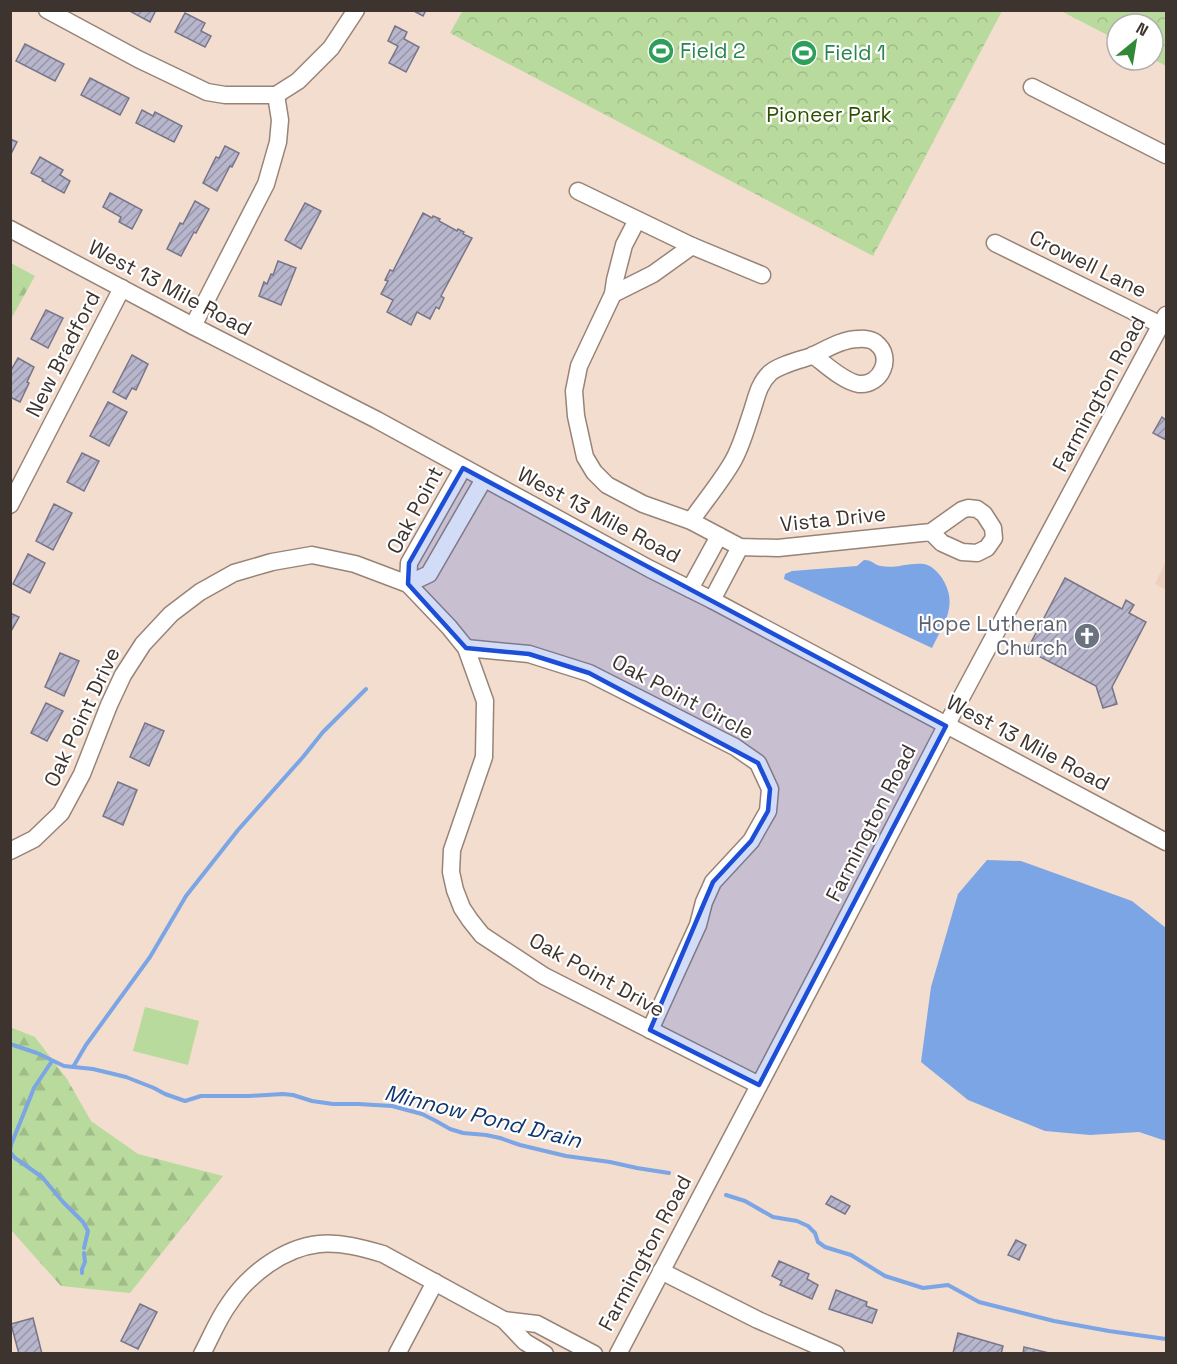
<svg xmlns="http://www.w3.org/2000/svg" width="1177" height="1364" font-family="'Space Grotesk',sans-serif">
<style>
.built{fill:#edd0be}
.grass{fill:#b9da9d}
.forest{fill:url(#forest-firs)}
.park{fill:url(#park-crowns)}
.water{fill:#7ba5e4}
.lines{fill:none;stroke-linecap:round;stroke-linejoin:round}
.stream{stroke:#7ba5e4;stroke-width:4}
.building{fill:url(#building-hatch);stroke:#777589;stroke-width:1.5}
.minor-casing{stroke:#988477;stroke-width:19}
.minor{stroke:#fff;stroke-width:16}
.marked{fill:#1d4ed8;fill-opacity:0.2;stroke:#1d4ed8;stroke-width:4.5;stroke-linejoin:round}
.labels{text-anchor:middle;stroke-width:4.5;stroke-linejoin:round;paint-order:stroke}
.leisure-label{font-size:21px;fill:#27864d;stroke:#fff;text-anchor:start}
.park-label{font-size:21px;fill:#2f4f00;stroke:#fff}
.street-label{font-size:21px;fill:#3d342f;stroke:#fff}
.worship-label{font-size:21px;fill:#5b616d;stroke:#fff;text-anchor:end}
.water-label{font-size:22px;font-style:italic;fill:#0f376e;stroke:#fff}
</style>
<defs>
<pattern id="forest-firs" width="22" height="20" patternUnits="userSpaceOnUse" patternTransform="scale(1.5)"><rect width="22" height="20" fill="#b9da9d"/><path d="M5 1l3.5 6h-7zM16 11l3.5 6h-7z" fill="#a0bc88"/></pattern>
<pattern id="park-crowns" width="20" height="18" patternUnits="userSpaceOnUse" patternTransform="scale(1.5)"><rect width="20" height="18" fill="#b9da9d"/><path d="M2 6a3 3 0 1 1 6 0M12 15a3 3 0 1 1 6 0" fill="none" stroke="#a0bc88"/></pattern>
<pattern id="building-hatch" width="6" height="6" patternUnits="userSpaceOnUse" patternTransform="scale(1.5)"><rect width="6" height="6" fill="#b8b6cc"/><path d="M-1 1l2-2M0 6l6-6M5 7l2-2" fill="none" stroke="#9795a6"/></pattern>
</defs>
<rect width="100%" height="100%" fill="#f3ddcf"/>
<polygon class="built" points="1166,561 1166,590 1155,584"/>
<polygon class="grass" points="145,1007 199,1021 188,1065 133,1051"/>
<g class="forest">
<polygon points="11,263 35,276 11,319"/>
<polygon points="10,1027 35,1037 67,1079 91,1121 138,1154 223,1176 130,1293 61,1286 11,1230"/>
</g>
<g class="park">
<polygon points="463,10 1002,10 1002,11 873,256 450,33"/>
<polygon points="1061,11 1166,11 1166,66 1153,59 1153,24 1117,24 1117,40"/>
</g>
<g class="water">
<path d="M864 560C873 560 874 565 881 566 894 569 910 562 924 564 931 565 938 572 942 578 959 605 944 623 932 648L784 579 785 574 792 571 857 566Z"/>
<polygon points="987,860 1021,861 1132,901 1166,928 1166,1141 1139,1132 1090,1135 1045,1131 968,1100 921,1062 931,987 958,894"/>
</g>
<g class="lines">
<g class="stream">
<polyline points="10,1044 37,1053 64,1066 93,1069 126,1077 154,1088 165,1094 185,1101 201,1096 249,1096 283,1094 293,1095 312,1101 333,1104 358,1104 392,1106 422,1114 436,1121 450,1129 463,1133 486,1135 500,1138 520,1145 566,1156 610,1162 637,1168 669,1173"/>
<polyline points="73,1067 86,1045 150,957 186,896 238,830 303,757 323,732 366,689"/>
<polyline points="10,1151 11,1145 34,1088 52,1061"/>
<polyline points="10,1152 15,1158 42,1177 63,1202 83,1222 88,1231 84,1248"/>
<polyline points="726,1195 745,1201 773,1217 797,1221 808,1226 815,1233 818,1242 825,1247 851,1255 885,1276 923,1288 948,1285 979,1302 1054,1321 1109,1331 1166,1339"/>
<polyline points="82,1273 82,1269 85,1262 84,1253"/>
</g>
</g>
<g class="building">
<polygon points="128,10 156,10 150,22"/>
<polygon points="412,10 426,10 423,16"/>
<polygon points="185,13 205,23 201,31 211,36 205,47 175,32"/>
<polygon points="395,26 407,32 404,39 419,47 406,72 389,63 398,46 388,41"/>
<polygon points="25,44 64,64 55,81 16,61"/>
<polygon points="90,78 129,98 120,115 81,95"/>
<polygon points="142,110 153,116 155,112 182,126 174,142 136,123"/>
<polygon points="10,139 17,142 10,156"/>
<polygon points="225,146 239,153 232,167 230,166 217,191 203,183 216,157 219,158"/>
<polygon points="40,157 63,170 60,175 70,181 64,193 42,181 43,179 31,173"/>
<polygon points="110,193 142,210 132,229 119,222 121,217 103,207"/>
<polygon points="195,201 209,209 196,233 194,232 181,256 167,249 180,223 183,224"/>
<polygon points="305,203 321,211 301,249 285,240"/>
<polygon points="423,213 432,218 433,216 440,219 439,221 457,231 458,229 464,232 463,234 472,238 441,296 444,298 439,309 436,307 430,319 417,312 411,325 387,312 393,300 381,294 388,281 385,280 390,270 393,271"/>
<polygon points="278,261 296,268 281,305 259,296 264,282 267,284 271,274 273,275"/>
<polygon points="46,310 63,318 48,348 31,339"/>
<polygon points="132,355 148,364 136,390 132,388 126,399 113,392"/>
<polygon points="18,358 34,367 27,382 29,383 20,402 10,397 10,372"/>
<polygon points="108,402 127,412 109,446 90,436"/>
<polygon points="1162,417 1166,420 1166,440 1153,433"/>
<polygon points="82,453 99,461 84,491 67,482"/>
<polygon points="54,504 72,513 53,550 36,541"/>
<polygon points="28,554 45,563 30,593 13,584"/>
<polygon points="1065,578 1122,609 1126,600 1134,605 1129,613 1146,622 1112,687 1117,704 1103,708 1096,686 1027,650"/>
<polygon points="10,613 19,617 10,633"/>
<polygon points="60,653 79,661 64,696 45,687"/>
<polygon points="46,703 63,711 47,741 31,733"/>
<polygon points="145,723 164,731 149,766 130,757"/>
<polygon points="118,782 137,790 123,825 103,816"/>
<polygon points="831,1196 850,1206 845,1214 826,1204"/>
<polygon points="1016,1240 1026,1245 1019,1260 1008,1255"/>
<polygon points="779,1261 809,1274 807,1279 818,1285 812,1299 780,1285 782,1281 772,1276"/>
<polygon points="836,1290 867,1302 866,1306 877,1310 872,1323 829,1309"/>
<polygon points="140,1304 157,1312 138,1349 121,1341"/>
<polygon points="33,1318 42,1354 19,1354 11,1324"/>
<polygon points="958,1333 1003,1346 1001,1354 953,1353"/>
<polygon points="1024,1347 1053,1354 1023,1354"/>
</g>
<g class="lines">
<g class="minor-casing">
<g id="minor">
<polyline points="47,10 138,59 207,92 225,95 276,95"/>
<polyline points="1032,87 1166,155"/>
<polyline points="276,95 298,81 331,48 356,10"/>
<polyline points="578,191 692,246 762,275"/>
<polyline points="637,220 624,245 615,280 613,294 579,366 574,391 576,416 585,457 594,472 607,485 643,504 691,521 740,547 778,548 931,532 962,510 968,508 977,509 984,514 993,528 994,538 987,548 977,553 962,552 942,543 931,532"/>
<polyline points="10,229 193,326 377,420 650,569 712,600 1166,842"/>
<polyline points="995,243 1161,325"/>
<polyline points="613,294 653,274 692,246"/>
<polyline points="193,326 266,184 278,142 280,120 276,95"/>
<polyline points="463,468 409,563 408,584 429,574 484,479"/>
<polyline points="10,505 122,288"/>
<path d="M691 521C704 502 721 482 733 461 741 447 746 429 751 414 756 400 758 384 770 373 779 365 800 360 812 356 827 349 842 339 859 339 864 338 873 340 876 343 894 357 881 386 859 384 844 382 825 364 813 355"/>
<polyline points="690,589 719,536"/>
<polyline points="712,600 740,547"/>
<polyline points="466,648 529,654 589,673 735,747 758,763 770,789 768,811 751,841 713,882 704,902 698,925 650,1030"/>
<polyline points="10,851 34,839 61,813 82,774 109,705 123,675 143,644 171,614 200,592 234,573 272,562 312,555 355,564 408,584 449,627 466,648 485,701 484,757 452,850 451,872 455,890 462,908 470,920 482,935 544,976 759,1085"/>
<polyline points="661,1271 758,1320 836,1354"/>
<polyline points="504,1320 537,1324 594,1354"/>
<path d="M202 1354C211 1337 218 1319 229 1304 248 1275 283 1248 319 1244 341 1242 363 1248 383 1254L504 1320 525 1342 545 1354"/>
<polyline points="397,1354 435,1282"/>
<polyline points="618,1354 829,952 946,726 1166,315"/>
</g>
</g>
<use href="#minor" class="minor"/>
</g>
<path class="marked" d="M463 468 946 726 759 1085 650 1030 713 882 751 841 768 811 770 789 758 763 589 673 529 654 466 648 408 584 409 563Z"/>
<defs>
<g id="stadium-disc" transform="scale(1.35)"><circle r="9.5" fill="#2e9e5b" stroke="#fff"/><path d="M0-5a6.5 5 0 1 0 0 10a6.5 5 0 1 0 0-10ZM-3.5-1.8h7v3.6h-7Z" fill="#fff"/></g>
<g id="church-disc" transform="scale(1.35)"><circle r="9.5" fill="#6b7280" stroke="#fff"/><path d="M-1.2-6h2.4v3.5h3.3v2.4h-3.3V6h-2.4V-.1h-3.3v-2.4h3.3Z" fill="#fff"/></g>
</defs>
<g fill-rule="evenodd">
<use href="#stadium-disc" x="661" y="51"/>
<use href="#stadium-disc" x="804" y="53"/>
<use href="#church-disc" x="1087" y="636"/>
</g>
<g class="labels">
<g class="leisure-label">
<text x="680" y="58">Field 2</text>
<text x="824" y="60">Field 1</text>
</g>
<g class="park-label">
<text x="829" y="122">Pioneer Park</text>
</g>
<g class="street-label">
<text transform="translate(1088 264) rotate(26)" y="7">Crowell Lane</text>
<text transform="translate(170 288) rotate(28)" y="7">West 13 Mile Road</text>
<text transform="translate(63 354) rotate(-63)" y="7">New Bradford</text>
<text transform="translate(1099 394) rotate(-62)" y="7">Farmington Road</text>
<text transform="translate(415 510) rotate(-62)" y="7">Oak Point</text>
<text transform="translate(599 515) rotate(28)" y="7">West 13 Mile Road</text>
<text transform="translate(833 519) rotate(-6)" y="7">Vista Drive</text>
<text transform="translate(683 697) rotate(28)" y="7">Oak Point Circle</text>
<text transform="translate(82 717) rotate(-65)" y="7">Oak Point Drive</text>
<text transform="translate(1028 743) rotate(28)" y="7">West 13 Mile Road</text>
<text transform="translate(871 823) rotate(-63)" y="7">Farmington Road</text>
<text transform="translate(597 975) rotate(29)" y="7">Oak Point Drive</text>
<text transform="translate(645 1253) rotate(-62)" y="7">Farmington Road</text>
</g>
<g class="worship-label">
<text x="1068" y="631">Hope Lutheran<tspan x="1068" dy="24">Church</tspan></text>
</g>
<g class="water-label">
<text transform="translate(483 1116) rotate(14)" y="8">Minnow Pond Drain</text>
</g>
</g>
<rect width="1177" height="1364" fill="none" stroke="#3d342f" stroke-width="24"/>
<g transform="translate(1135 42) rotate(30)"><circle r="28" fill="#ffffff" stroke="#b1aeac" stroke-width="1.5"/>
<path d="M0-4.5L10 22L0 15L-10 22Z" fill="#318837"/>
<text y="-9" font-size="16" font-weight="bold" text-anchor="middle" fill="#3d342f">N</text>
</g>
</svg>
